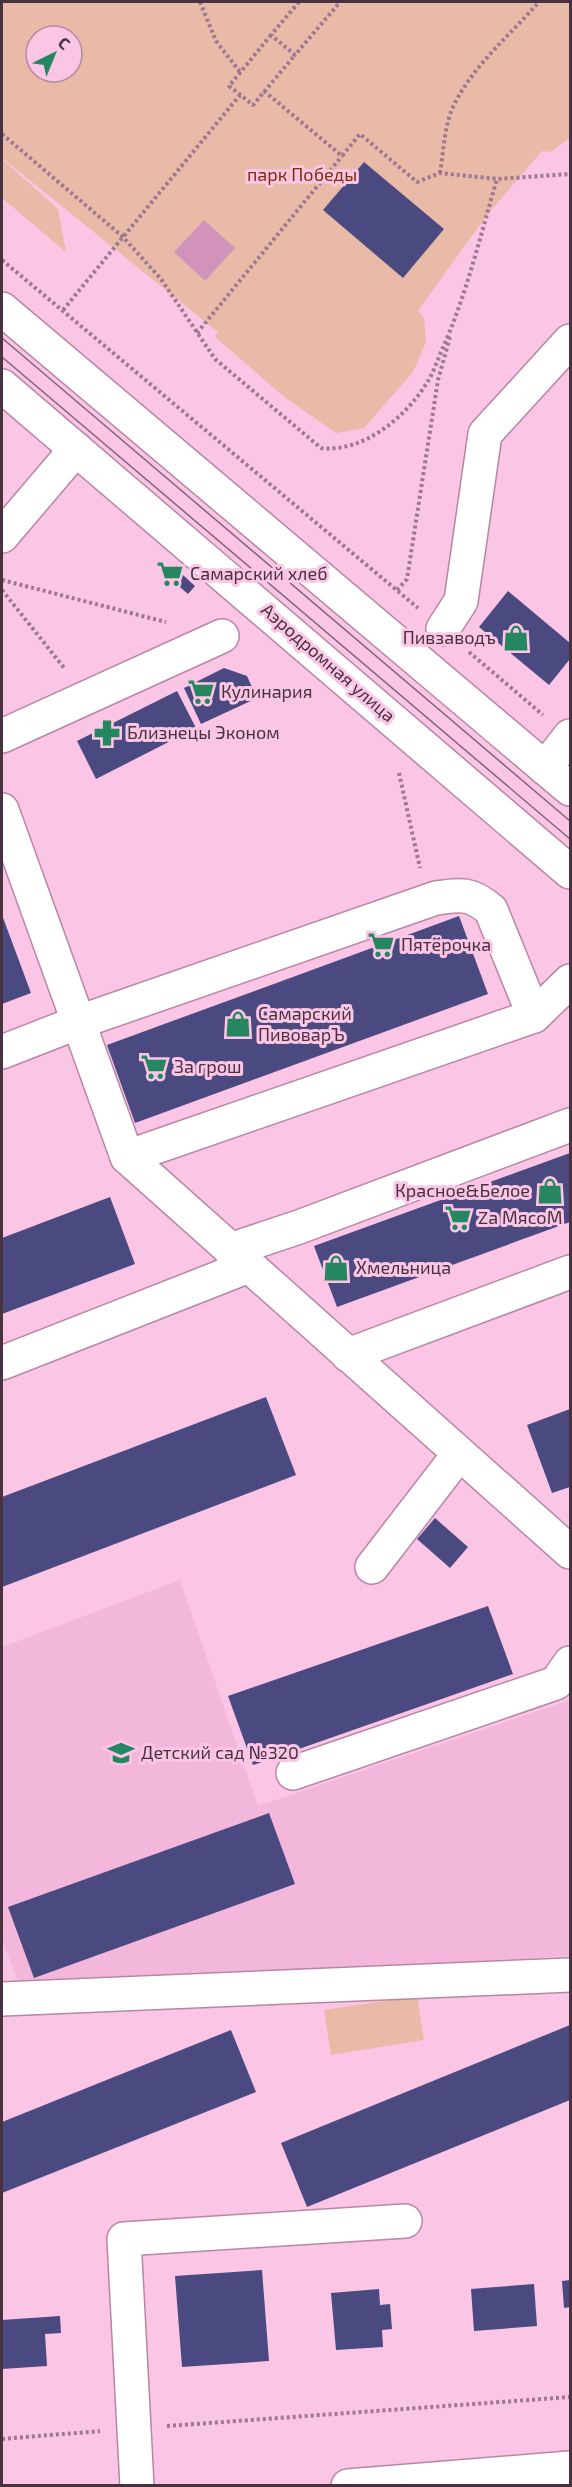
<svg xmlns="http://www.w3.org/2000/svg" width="572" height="2487" font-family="'Exo 2',sans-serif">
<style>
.built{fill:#f3b7db}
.green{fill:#e9baa8;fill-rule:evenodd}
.water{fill:#d193b9}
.building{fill:#4a4a81}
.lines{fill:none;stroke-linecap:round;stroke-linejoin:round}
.minor-casing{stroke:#b886a4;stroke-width:36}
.major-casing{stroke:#b886a4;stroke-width:36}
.path{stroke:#9d788e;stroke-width:4;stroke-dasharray:3 3;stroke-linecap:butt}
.minor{stroke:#fff;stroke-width:33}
.major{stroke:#fff;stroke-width:33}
.tram{stroke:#846477;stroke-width:1.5}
.labels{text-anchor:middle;stroke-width:6;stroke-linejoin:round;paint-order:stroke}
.park-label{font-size:18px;fill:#7c2e05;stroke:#fbc5e5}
.poi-label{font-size:18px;fill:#48323f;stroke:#fbc5e5;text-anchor:start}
.street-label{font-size:18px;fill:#48323f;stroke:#fbc5e5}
</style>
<rect width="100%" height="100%" fill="#fbc5e5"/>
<polygon class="built" points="180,1580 258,1806 570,1700 570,1956 19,1985 2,1939 2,1647"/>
<g class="green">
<path d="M2 2H570V138L551 152 542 151 487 215 418 311 424 318 426 342 413 372 364 428 336 433 283 396 215 337 218 332 2 158ZM36 36H72V72H36Z"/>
<polygon points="2,159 58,209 66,252 2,198"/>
<polygon points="417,1996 424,2040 331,2055 324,2010"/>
</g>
<polygon class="water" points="204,220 235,248 205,281 174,252"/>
<g class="building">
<polygon points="364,162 444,229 403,278 323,210"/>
<polygon points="172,565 195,586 188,594 165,574"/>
<polygon points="508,591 570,643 570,659 549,685 479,627"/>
<polygon points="224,668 247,676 257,698 201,724 184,688"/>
<polygon points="177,691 196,728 96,779 77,741"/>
<polygon points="2,915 31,993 2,1004"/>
<polygon points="459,916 488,994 135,1123 107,1045"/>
<polygon points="570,1153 570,1222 337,1307 314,1246"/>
<polygon points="110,1197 135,1264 2,1314 2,1238"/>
<polygon points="266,1397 296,1475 2,1587 2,1497"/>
<polygon points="570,1409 570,1487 552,1493 527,1425"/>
<polygon points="435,1518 468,1547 450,1568 417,1539"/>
<polygon points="488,1606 513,1674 253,1765 228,1696"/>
<polygon points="269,1813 295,1884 34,1978 8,1907"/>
<polygon points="570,2025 570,2100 307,2207 281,2143"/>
<polygon points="231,2030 256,2092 2,2193 2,2122"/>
<polygon points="262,2270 269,2361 182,2367 175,2276"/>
<polygon points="570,2280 570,2307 564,2308 562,2281"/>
<polygon points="534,2284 537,2326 474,2331 471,2289"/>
<polygon points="379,2289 380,2305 390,2304 392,2329 382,2330 383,2347 336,2350 331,2293"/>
<polygon points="60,2316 61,2333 45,2334 47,2366 2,2369 2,2320"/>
</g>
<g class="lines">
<g class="minor-casing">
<g id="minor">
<polyline points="2,536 76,449"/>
<polyline points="443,629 461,601 485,434 570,341"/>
<polyline points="2,736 222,636"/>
<polyline points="545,768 570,736"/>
<polyline points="2,810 127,1157 570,1552"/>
<path d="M2 1052 79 1022 436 898C461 894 471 893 491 910L534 1016"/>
<polyline points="127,1157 534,1016 570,981"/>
<polyline points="230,1250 299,1227 570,1125"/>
<polyline points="348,1355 570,1272"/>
<polyline points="2,1363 249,1266"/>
<polyline points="372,1567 459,1454"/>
<polyline points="293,1773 556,1683 570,1663"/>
<polyline points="2,1999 570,1975"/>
<polyline points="137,2486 124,2239 405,2221"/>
</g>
</g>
<g class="major-casing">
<g id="major">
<polyline points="2,309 570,789"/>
<polyline points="2,386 570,872"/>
<polyline points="348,2486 570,2468"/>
</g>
</g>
<g class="path">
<polyline points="200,2 216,41 240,72"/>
<polyline points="299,2 271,35 295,55 340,2"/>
<polyline points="271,35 229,86 253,105 295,55"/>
<polyline points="264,91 342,156 360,134 417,182 440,173 497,179 570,174"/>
<path d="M2 134 123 237 161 279 215 359 321 448C364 453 407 416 428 381 433 373 437 362 441 352 466 297 480 237 497 179"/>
<path d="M440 173C444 150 444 122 456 101 476 63 511 34 539 2"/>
<polyline points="2,260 418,608"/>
<polyline points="63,310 240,95"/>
<polyline points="197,333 342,156"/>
<polyline points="2,580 166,622"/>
<polyline points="2,590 65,669"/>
<polyline points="397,590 407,579 438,380 450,337"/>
<polyline points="469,652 543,715"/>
<polyline points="399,773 420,868"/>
<polyline points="167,2426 570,2397"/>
<polyline points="2,2439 100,2431"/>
</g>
<use href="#minor" class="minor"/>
<use href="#major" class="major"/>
<g class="tram">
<polyline points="2,338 570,821"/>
<polyline points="2,357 570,839"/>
</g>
</g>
<defs>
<g id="supermarket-bare" transform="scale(2.07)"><path d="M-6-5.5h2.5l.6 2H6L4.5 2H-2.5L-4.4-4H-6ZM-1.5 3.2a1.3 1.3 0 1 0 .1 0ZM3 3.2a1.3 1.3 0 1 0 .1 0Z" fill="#258760" stroke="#fbc5e5" stroke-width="2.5" paint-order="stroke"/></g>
<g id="shop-bare" transform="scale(2.07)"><path d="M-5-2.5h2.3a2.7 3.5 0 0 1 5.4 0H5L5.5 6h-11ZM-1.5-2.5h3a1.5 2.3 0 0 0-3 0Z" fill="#258760" stroke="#fbc5e5" stroke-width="2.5" paint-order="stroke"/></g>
<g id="pharmacy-bare" transform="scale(2.07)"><path d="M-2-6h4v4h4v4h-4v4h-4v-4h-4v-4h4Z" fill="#258760" stroke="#fbc5e5" stroke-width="2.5" paint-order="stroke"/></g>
<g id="school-bare" transform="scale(2.07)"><path d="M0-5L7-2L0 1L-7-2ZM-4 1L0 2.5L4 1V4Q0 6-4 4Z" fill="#258760" stroke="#fbc5e5" stroke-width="2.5" paint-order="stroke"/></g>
</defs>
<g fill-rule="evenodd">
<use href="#supermarket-bare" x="170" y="574"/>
<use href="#shop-bare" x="516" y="638"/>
<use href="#supermarket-bare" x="201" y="692"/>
<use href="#pharmacy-bare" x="107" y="733"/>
<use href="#supermarket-bare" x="381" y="945"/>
<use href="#shop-bare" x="238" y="1024"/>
<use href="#supermarket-bare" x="154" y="1067"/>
<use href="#shop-bare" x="550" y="1191"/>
<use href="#supermarket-bare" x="458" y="1218"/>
<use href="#shop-bare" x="336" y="1268"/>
<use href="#school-bare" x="121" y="1753"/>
</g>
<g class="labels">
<g class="park-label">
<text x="302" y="181">парк Победы</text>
</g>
<g class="poi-label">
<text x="190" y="580">Самарский хлеб</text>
<text x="496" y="644" text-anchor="end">Пивзаводъ</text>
<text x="221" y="698">Кулинария</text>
<text x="127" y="739">Близнецы Эконом</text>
<text x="401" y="951">Пятёрочка</text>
<text x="258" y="1020">Самарский<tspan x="258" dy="21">ПивоварЪ</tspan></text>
<text x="174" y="1073">За грош</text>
<text x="530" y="1197" text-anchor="end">Красное&amp;Белое</text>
<text x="478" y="1224">Za МясоМ</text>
<text x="356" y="1274">Хмельница</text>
<text x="141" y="1759">Детский сад №320</text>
</g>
<g class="street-label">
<text transform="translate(328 663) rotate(41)" y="6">Аэродромная улица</text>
</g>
</g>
<rect width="572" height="2487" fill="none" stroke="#48323f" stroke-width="6"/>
<g transform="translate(54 54) rotate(43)"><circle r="28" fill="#fbc5e5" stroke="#b38aa3" stroke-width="1.5"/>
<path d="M0-4.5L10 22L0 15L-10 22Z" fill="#258760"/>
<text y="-9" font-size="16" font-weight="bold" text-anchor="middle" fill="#48323f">С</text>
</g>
</svg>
